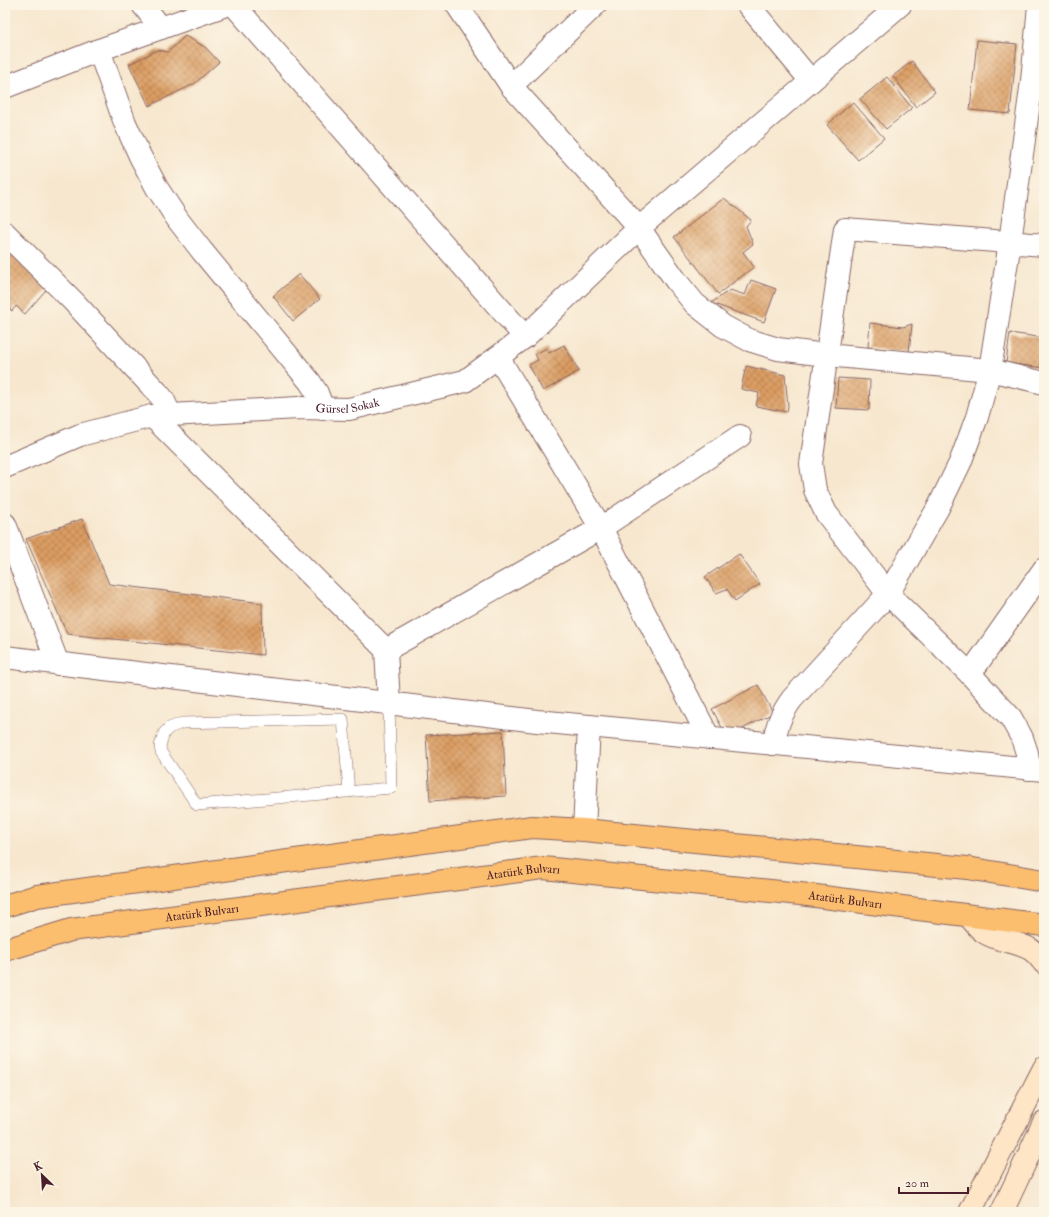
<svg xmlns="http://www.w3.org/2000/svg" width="1049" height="1217" font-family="'IM FELL Double Pica',serif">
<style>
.building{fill:url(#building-cross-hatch)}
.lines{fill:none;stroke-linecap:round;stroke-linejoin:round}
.service-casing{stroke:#876564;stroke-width:12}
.minor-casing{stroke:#876564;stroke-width:24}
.secondary-casing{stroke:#876564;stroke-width:24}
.primary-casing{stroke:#876564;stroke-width:24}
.service{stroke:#fff;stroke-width:11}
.minor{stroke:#fff;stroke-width:22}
.secondary{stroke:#fde5c5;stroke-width:22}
.primary{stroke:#fbbd6e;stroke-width:22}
.labels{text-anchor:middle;stroke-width:3;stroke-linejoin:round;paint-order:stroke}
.street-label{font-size:12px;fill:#4a1f2b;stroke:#fcf5e5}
</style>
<defs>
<pattern id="building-cross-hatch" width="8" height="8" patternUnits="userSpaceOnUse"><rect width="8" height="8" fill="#db9d62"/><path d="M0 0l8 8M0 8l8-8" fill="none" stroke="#b47f51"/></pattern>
</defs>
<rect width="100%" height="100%" fill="#fcf5e5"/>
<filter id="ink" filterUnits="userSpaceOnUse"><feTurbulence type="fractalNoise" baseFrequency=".025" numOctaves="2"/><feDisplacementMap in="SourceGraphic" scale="8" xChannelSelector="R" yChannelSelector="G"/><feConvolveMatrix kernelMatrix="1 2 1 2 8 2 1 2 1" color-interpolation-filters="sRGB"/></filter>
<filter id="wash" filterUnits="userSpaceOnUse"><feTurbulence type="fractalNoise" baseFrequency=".012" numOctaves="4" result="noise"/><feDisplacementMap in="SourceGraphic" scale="16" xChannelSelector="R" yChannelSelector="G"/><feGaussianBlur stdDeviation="0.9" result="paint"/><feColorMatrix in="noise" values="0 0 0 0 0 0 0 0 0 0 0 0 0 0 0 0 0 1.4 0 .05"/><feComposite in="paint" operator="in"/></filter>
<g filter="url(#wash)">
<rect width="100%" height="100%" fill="#f7e7cf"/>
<g id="blocks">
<g class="building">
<polygon points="185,36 205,47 219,62 194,84 149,106 129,64 158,50 168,52"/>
<polygon points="977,40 1017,44 1010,114 970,110"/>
<polygon points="912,61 935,92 916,107 893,76"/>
<polygon points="887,77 912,108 886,129 860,99"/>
<polygon points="853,102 884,138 858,160 827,125"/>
<polygon points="724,198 751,220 746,226 753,244 743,252 754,267 718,294 674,237"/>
<polygon points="11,250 51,284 25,314 16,306 12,311 5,305 5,257"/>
<polygon points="299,274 320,299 293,321 273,296"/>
<polygon points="751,280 776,289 764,322 711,303 730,290 745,295"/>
<polygon points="870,323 903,327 912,324 909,352 868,347"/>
<polygon points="1010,333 1044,338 1044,368 1006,363"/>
<polygon points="564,345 579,371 543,391 529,365 538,360 535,354 547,348 549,353"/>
<polygon points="746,366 785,375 788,406 787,412 756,406 759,393 741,389"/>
<polygon points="838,378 870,380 869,410 836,408"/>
<polygon points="82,519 109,584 262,603 263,655 67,634 26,539"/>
<polygon points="739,554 760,584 735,601 727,589 716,593 705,577"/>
<polygon points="758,685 773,713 727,737 712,709"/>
<polygon points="503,731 506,796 430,801 426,735"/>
</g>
</g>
</g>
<g filter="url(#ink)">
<use href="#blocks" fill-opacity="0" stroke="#876564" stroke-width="1"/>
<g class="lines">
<g class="service-casing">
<polyline id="service" points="349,792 343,719 182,723 169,728 164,733 160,746 161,752 197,805 391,788 389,703"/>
</g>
<g class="minor-casing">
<g id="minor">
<polyline points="143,5 161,28"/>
<polyline points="234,5 525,337"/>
<polyline points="457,5 511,86 639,228 677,282 695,304 723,326 749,340 778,349 826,355 990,370 1044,383"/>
<polyline points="748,5 811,81"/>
<polyline points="99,50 125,123 140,156 157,188 178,220 202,251 310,382 317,393 323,409"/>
<polyline points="511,86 595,5"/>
<polyline points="5,87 99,50 226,5"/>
<polyline points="5,233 73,301 157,392 163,399 170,414"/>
<polyline points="498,357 601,528 709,738"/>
<polyline points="152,416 386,650 601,528 740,436"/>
<path id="s1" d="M5 467 80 435 152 416 298 408 349 409 465 381 525 337 639 228 900 5"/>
<polyline points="5,524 58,664"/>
<polyline points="386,650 389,703"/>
<polyline points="5,657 537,721 1044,770"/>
<polyline points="970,674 1044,569"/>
<path d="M773 744C777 725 781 714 792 699L888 594 938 508 960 463 977 417 990 370 1010 242 1032 81 1039 5"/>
<polyline points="1029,769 1027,753 1022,738 1011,718 970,674 888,594 826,513 815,490 811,464 845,229 1044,245"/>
<polyline points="584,830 589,726"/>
</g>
</g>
<g class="secondary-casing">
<g id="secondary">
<path d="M969 916C974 922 978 928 984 932 997 941 1015 941 1028 948 1035 951 1040 958 1044 963"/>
<polyline points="970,1212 1044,1068"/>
<polyline points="1002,1212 1044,1122"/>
</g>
</g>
<g class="primary-casing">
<g id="primary">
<polyline points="5,906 37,896 532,827 584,830 967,868 1044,881"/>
<path id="s2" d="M5 950 71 930 543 868 800 894 1044 925"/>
</g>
</g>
<use href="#service" class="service"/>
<use href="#minor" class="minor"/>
<use href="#secondary" class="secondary"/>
<use href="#primary" class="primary"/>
</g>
</g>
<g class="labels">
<g class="street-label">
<text dy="4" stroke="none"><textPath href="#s1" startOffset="352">Gürsel Sokak</textPath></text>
<text dy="4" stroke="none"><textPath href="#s2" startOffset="525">Atatürk Bulvarı</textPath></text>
<text dy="4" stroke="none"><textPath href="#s2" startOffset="849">Atatürk Bulvarı</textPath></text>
<text dy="4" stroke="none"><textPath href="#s2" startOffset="201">Atatürk Bulvarı</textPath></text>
</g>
</g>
<rect width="1049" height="1217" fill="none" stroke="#fcf5e5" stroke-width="20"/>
<g transform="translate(42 1175) rotate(335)" stroke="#fcf5e5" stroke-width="3" paint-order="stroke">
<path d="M0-3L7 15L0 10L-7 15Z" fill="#4a1f2b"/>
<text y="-6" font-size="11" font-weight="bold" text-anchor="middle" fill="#4a1f2b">K</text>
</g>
<path d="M899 1187v6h69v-6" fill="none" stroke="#4a1f2b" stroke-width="2"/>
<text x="905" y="1187" font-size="12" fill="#4a1f2b" stroke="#fcf5e5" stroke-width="3" paint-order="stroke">20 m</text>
</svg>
